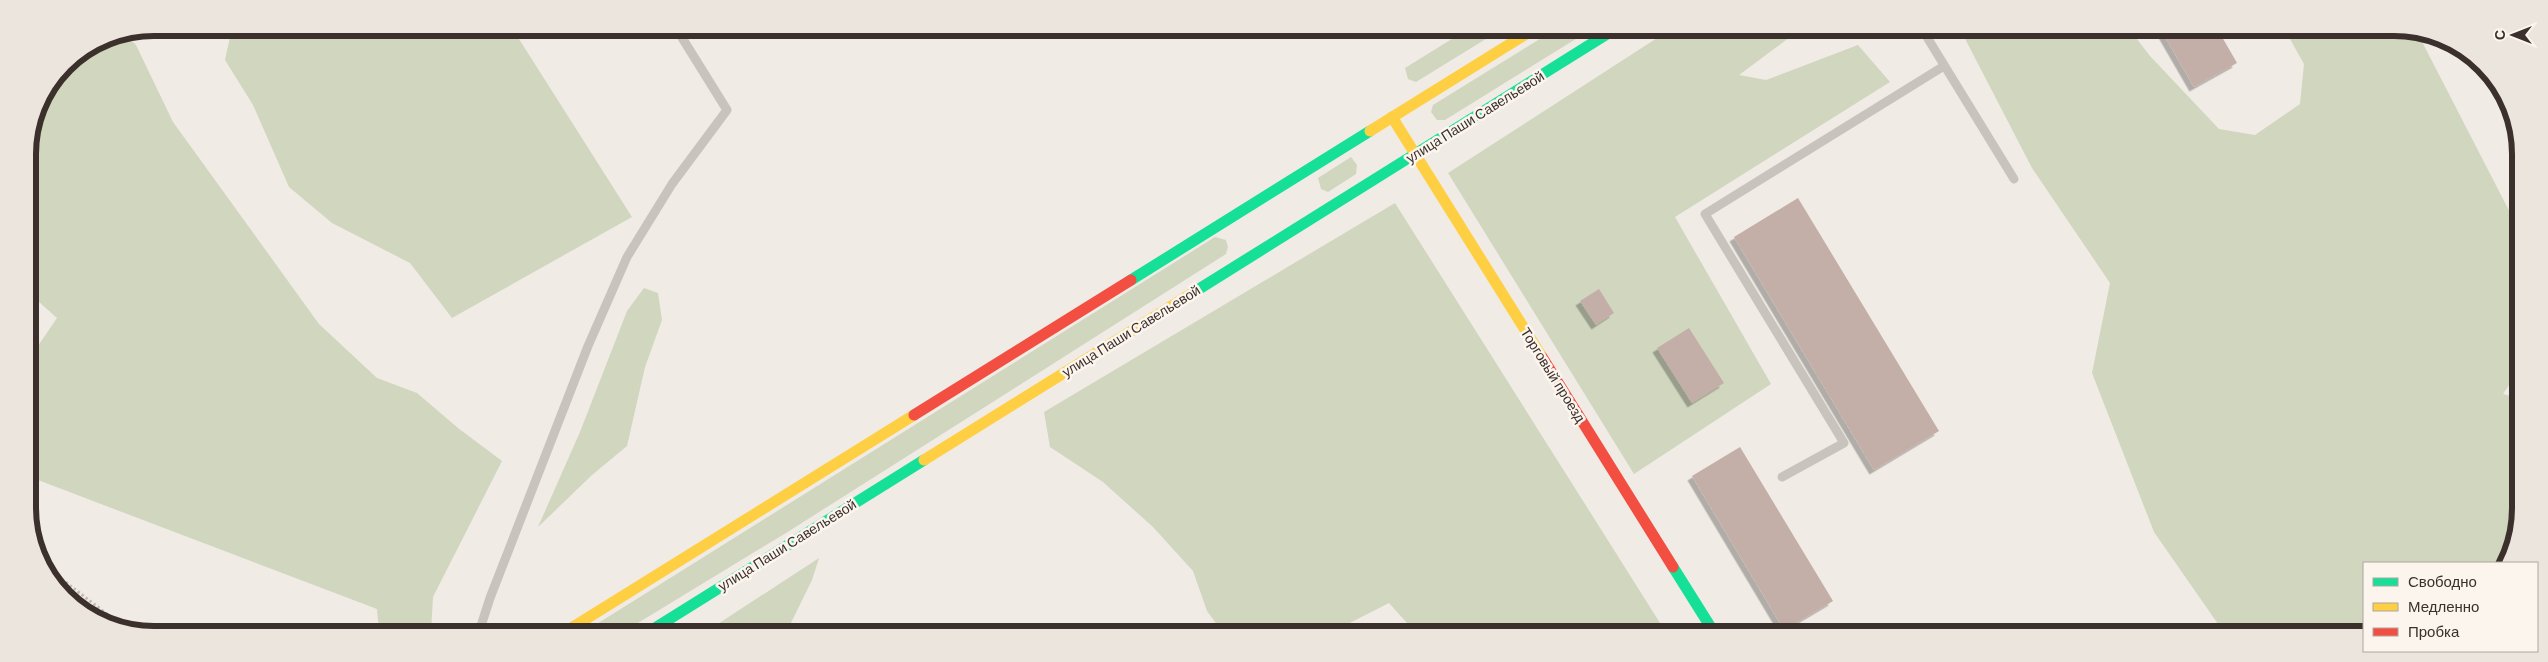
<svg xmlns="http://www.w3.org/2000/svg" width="2548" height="662" font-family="Barlow,sans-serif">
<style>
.green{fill:#d1d6bf}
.building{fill:#c3afa7;filter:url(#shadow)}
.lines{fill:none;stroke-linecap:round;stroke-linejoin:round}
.path{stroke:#c2bbb6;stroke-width:3;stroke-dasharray:2.5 2.5;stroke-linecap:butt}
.lane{stroke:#c9c3be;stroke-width:9}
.fast{stroke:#16e098;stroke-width:11}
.slow{stroke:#ffcf43;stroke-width:11}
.jam{stroke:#f24e42;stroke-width:11}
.labels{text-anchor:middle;stroke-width:5;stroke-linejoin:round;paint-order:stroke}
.street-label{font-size:14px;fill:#3b302b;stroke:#fbf5ee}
.rim{fill:none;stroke:#3b302b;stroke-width:6}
</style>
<defs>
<filter id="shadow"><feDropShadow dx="-4.5" dy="4.5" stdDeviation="0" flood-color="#0004"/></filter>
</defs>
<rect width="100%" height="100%" fill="#f0ebe5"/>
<g class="green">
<polygon points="232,28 512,28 632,217 452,318 410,263 332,223 289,187 253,105 225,60"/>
<polygon points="1468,29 1502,29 1416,82 1408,79 1405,68"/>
<polygon points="1556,29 1592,29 1445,120 1437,120 1431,112 1433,105"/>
<polygon points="1671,29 1801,29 1739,75 1766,80 1858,45 1890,82 1675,217 1771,384 1634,474 1448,173"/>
<polygon points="1960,29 2130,30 2150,56 2219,129 2255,135 2300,104 2304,64 2285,30 2416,30 2518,228 2518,372 2503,394 2518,398 2518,533 2506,563 2364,563 2364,634 2225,634 2154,532 2092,373 2110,283 2032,168"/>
<polygon points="124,33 136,45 173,122 319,324 377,378 417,393 458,428 502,461 433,597 431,632 379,632 377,609 30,477 29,359 57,318 29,293 28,146 37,105 65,64 106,37"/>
<polygon points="1351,157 1357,165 1356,174 1328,192 1321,189 1318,178"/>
<polygon points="1395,203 1667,634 1416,633 1389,603 1330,633 1223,633 1207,611 1193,571 1153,527 1103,482 1050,447 1044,412"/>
<polygon points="1215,237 1226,240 1228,247 1226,254 786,533 623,632 584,632"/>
<polygon points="644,288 658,293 662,320 645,367 627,446 592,475 538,527 580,432 627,311"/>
<polygon points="819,558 812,580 786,633 704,633"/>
</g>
<g class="building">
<polygon points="2161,30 2218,30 2237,63 2194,87"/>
<polygon points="1798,198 1939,431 1874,470 1734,237"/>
<polygon points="1599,289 1614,313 1596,325 1580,301"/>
<polygon points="1689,328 1724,383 1692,403 1657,348"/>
<polygon points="1740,447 1833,601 1784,630 1692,476"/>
</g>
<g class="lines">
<polyline class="path" points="50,570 130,632"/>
<g class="lane">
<polyline points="1922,29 2014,179"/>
<polyline points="1782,477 1844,443 1705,214 1944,66"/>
<polyline points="479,632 490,598 588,346 627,257 672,184 727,110 676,28"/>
</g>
<g class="fast">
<polyline points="1131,280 1370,131"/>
<polyline points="1191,294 1615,29"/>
<polyline points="1673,567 1715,634"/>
<polyline points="647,633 924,460"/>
</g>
<g class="slow">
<polyline points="1392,117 1542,357"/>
<polyline points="1370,131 1534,29"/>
<polyline points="924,460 1191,294"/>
<polyline points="565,632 914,415"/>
</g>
<g class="jam">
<polyline points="1542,357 1673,567"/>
<polyline points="914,415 1131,280"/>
</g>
</g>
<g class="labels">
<g class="street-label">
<text transform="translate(1475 117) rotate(-32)" y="5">улица Паши Савельевой</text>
<text transform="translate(1131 331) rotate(-32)" y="5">улица Паши Савельевой</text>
<text transform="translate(1553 375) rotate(58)" y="5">Торговый проезд</text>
<text transform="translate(787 545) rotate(-32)" y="5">улица Паши Савельевой</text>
</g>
</g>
<path d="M0 0H2548V662H0ZM154 36H2394A118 118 0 0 1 2512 154V508A118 118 0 0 1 2394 626H154A118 118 0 0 1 36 508V154A118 118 0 0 1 154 36Z" fill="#ece5de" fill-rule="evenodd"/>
<path class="rim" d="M154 36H2394A118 118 0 0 1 2512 154V508A118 118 0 0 1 2394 626H154A118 118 0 0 1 36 508V154A118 118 0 0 1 154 36Z"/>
<rect x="2363" y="562" width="175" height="90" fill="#fbf5ee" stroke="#aea6a0"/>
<rect x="2373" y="578" width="25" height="8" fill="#16e098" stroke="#aea6a0"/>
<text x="2408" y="587" font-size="15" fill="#3b302b">Свободно</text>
<rect x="2373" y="603" width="25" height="8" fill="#ffcf43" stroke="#aea6a0"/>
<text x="2408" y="612" font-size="15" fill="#3b302b">Медленно</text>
<rect x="2373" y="628" width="25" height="8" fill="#f24e42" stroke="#aea6a0"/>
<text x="2408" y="637" font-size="15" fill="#3b302b">Пробка</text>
<g transform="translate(2513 35) rotate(270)" stroke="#fbf5ee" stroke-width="4" paint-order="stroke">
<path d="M0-4L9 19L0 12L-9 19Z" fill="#3b302b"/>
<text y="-8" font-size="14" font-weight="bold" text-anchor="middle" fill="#3b302b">С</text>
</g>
</svg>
